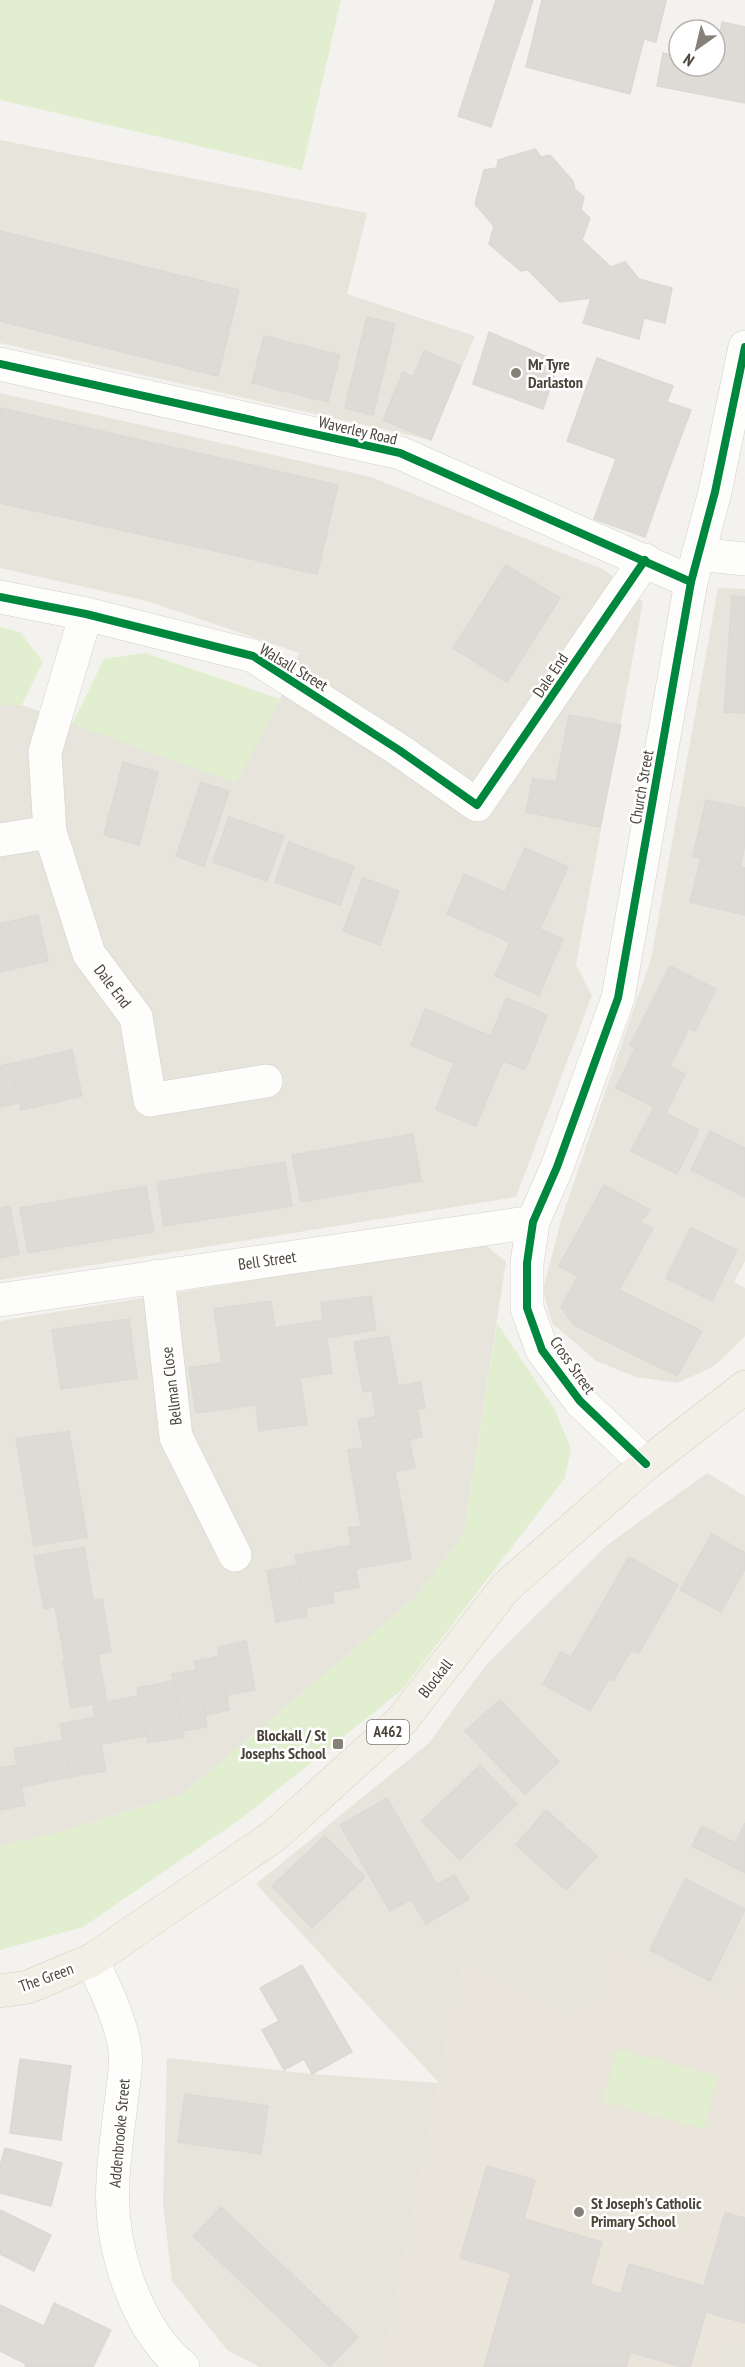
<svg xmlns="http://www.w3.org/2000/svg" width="745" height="2367" font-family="'PT Sans Narrow',sans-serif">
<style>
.residential{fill:#e7e4dc}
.education{fill:#eae5da}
.green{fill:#e1eecf}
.building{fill:#dedbd6;stroke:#dcd9d4;stroke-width:1.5}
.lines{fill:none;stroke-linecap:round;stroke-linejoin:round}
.minor-casing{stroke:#d2d0cb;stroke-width:34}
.major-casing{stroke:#d6cebb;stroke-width:34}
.minor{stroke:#fdfdfc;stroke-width:33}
.major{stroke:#f2efe6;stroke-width:33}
.cycleway-casing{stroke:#fff;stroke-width:11}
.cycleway{stroke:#00873e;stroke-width:8}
.poi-dot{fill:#868178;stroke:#fff;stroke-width:2}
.labels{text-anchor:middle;stroke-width:5;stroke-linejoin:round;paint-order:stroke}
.shield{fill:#fff;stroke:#817c74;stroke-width:1.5}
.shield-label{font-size:15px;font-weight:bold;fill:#4b4439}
.poi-label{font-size:16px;font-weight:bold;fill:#4b4439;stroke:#fff;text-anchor:start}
.street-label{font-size:16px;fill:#4b4439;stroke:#fff}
</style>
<rect width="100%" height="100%" fill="#f4f2ee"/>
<g class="residential">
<polygon points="0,140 367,213 347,294 475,336 431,440 0,343"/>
<polygon points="0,393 371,477 605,570 643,602 576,965 592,995 516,1197 0,1280 0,705 22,705 236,782 280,699 299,653 147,601 0,568"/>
<polygon points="718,588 745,589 745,1261 734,1282 745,1288 745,1336 714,1366 678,1383 636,1377 596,1361 552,1323 543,1290 561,1220 651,959"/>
<polygon points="483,1243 506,1262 464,1533 416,1597 183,1794 57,1833 0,1846 0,1321"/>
<polygon points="707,1473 745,1496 745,1977 731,2000 614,1950 600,1997 572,2019 463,1963 383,2367 259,2367 227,2350 172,2281 163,2203 167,2058 312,2074 439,2083 256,1884 428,1744 486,1665 606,1546"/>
<polygon points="729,2342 745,2345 745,2367 719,2367"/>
</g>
<polygon class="education" points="614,1949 731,2000 745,1977 745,2345 729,2342 719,2367 383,2367 463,1963 572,2019 600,1997"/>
<g class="green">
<polygon points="0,0 341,0 302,170 0,100"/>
<polygon points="0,627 20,632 43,662 22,705 0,705"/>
<polygon points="145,653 280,699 236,783 72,724 104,659"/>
<polygon points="497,1323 555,1410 571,1449 565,1478 402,1690 242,1818 83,1927 0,1950 0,1846 57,1833 183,1794 416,1597 464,1533"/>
<polygon points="617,2049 718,2076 704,2129 603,2101"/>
</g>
<g class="building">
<polygon points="496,0 533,0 491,127 458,116"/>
<polygon points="542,0 666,1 656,42 644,39 630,94 526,67"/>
<polygon points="722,22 745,27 745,103 657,86 663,53 679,57 679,66 715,66"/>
<polygon points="535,149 541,157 550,155 573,181 575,189 584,197 581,210 590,218 582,240 611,267 625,262 639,279 672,288 665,323 644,318 639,339 583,323 591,298 560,302 528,270 521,271 489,244 494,226 475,204 484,170 497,168 498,160"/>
<polygon points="0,231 239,290 218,376 0,321"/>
<polygon points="367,317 395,324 373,415 345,408"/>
<polygon points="489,332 559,362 543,409 473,384"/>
<polygon points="264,336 340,355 328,402 252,383"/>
<polygon points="424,351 461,366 431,440 383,420 403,372 413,377"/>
<polygon points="597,358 673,386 667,402 691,410 666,477 567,441"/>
<polygon points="0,408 338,485 317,574 0,503"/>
<polygon points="616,459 666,477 645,537 594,519"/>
<polygon points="506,565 560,598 507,682 453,648"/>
<polygon points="732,596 745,597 745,657 728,655"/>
<polygon points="728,655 745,657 745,713 724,712"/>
<polygon points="569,715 621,725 600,827 526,812 533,778 556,782"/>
<polygon points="123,762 158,772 139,845 104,835"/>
<polygon points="201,782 229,791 204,866 176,856"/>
<polygon points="706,800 745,808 745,844 740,867 693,856"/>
<polygon points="229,817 284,836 267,881 213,862"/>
<polygon points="289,842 354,867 340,905 275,882"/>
<polygon points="525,848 568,867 540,929 563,939 539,995 495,976 510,942 447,914 464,874 505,892"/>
<polygon points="701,857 745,868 745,915 690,902"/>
<polygon points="363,878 399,891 380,945 343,931"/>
<polygon points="38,915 48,961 0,972 0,924"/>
<polygon points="670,966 716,989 695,1031 649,1008"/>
<polygon points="506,998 547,1015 525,1070 503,1061 476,1126 436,1109 454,1063 411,1045 425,1009 491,1036"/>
<polygon points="649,1008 689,1028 670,1066 630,1045"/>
<polygon points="635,1048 685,1074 666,1113 616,1088"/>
<polygon points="72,1050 82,1096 21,1110 10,1064"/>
<polygon points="10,1064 19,1103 0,1107 0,1066"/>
<polygon points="654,1107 699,1130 677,1174 631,1151"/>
<polygon points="710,1131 745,1148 745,1197 691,1170"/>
<polygon points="413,1134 421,1181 301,1202 292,1155"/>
<polygon points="285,1162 292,1206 164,1226 157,1182"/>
<polygon points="604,1185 650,1210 640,1222 653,1228 619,1290 702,1331 677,1376 574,1325 561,1307 578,1276 559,1266"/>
<polygon points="146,1186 154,1232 28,1253 20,1208"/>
<polygon points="10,1206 19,1254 0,1258 0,1208"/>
<polygon points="691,1228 737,1250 712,1301 666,1278"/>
<polygon points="371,1296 376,1330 326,1338 321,1303"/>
<polygon points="271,1301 275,1328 324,1320 332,1373 300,1378 307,1424 259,1431 256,1405 196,1413 189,1368 222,1363 214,1309"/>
<polygon points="129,1319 137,1378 61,1389 52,1330"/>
<polygon points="389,1336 398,1386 363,1392 354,1342"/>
<polygon points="420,1382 425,1408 376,1417 372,1391"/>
<polygon points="417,1409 422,1437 363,1447 358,1420"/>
<polygon points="69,1431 87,1537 34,1546 16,1439"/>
<polygon points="409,1439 415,1468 353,1479 348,1450"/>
<polygon points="395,1472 404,1519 361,1526 353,1479"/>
<polygon points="404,1519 411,1559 356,1569 348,1528"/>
<polygon points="712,1534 745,1553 745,1569 721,1612 680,1590"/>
<polygon points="351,1545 359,1587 332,1592 325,1550"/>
<polygon points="84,1547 93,1600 44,1609 34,1556"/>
<polygon points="325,1550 334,1603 305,1608 295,1555"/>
<polygon points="629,1557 678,1585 658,1620 609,1592"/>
<polygon points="297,1565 307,1616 276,1622 267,1571"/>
<polygon points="609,1592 658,1620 638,1654 589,1627"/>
<polygon points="102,1599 111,1652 65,1660 55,1607"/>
<polygon points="589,1627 631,1650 613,1681 571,1657"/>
<polygon points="246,1641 255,1690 227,1695 218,1647"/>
<polygon points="561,1652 609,1679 590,1711 543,1684"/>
<polygon points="98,1654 107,1702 139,1696 146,1736 101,1744 106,1771 70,1777 60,1724 95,1717 93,1704 71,1708 63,1660"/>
<polygon points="220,1656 229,1710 205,1715 194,1661"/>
<polygon points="196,1670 207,1727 183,1731 172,1674"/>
<polygon points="173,1681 184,1737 148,1743 137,1688"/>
<polygon points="500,1700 559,1762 525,1794 465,1731"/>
<polygon points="63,1740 70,1777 21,1787 14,1749"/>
<polygon points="17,1765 25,1805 0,1810 0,1768"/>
<polygon points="480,1765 517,1804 460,1860 422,1821"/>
<polygon points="387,1798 437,1885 454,1875 469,1899 426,1924 411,1899 390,1911 340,1825"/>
<polygon points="546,1810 597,1856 566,1890 516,1845"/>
<polygon points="745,1823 745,1873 692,1846 702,1826 735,1843"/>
<polygon points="325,1836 365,1877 312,1928 272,1886"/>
<polygon points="685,1879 745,1909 710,1981 650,1950"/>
<polygon points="302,1965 352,2052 312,2074 304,2059 284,2070 262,2030 279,2021 260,1988"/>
<polygon points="20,2059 71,2066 61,2140 10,2133"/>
<polygon points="185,2094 268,2106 261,2154 178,2142"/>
<polygon points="5,2148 62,2163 51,2206 0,2193 0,2166"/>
<polygon points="487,2166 535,2180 524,2219 602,2242 590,2284 621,2294 629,2264 704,2286 725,2213 745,2218 745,2323 706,2312 690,2367 682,2367 630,2352 626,2367 484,2367 511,2273 460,2258"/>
<polygon points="221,2207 358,2337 330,2366 193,2236"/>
<polygon points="0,2210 51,2235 34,2271 0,2254"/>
<polygon points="54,2303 111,2330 93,2367 25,2367 26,2364 0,2351 0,2305 44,2326"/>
</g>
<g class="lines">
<g class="minor-casing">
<g id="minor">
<polyline points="0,364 400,453 691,582"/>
<polyline points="698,554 745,559"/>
<polyline points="0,597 86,614 253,656 399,750 477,805 645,560"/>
<polyline points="86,614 45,752 50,832 89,954 136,1017 150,1100 266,1081"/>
<polyline points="0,840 50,832"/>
<polyline points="158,1276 176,1437 235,1555"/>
<polyline points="0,1300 533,1222"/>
<polyline points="646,1464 580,1401 542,1350 527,1308 527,1263 533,1222 557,1167 618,998 691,582 715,492 745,347"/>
<path d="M92 1960C105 1988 120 2018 125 2049 127 2064 124 2080 122 2095 119 2123 114 2152 113 2181 109 2244 134 2326 183 2367"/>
</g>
</g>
<g class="major-casing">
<polyline id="major" points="0,1991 28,1987 92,1960 274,1836 402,1720 506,1587 646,1464 745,1387"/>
</g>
<use href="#minor" class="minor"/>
<use href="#major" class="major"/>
<g class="cycleway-casing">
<g id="cycleway">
<polyline points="0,364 400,453 691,582"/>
<polyline points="0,597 86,614 253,656 399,750 477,805 645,560"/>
<polyline points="646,1464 580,1401 542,1350 527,1308 527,1263 533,1222 557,1167 618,998 691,582 715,492 745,347"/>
</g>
</g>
<use href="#cycleway" class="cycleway"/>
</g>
<g class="poi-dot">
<circle cx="516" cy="373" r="6"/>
<rect x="332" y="1738" width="12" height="12" rx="3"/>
<circle cx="579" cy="2212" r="6"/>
</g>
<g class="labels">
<rect class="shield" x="367" y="1720" width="42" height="24" rx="4.5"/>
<g class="shield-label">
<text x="388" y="1737">A462</text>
</g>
<g class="poi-label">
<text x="528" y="370">Mr Tyre<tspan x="528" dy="18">Darlaston</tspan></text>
<text x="326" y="1741" text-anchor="end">Blockall / St<tspan x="326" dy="18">Josephs School</tspan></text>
<text x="591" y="2209">St Joseph's Catholic<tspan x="591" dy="18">Primary School</tspan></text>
</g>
<g class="street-label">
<text transform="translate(358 430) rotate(13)" y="6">Waverley Road</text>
<text transform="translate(294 667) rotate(31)" y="6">Walsall Street</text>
<text transform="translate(550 675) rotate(-56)" y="6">Dale End</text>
<text transform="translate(641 787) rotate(-80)" y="6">Church Street</text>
<text transform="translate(113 986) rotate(53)" y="6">Dale End</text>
<text transform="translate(267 1260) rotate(-8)" y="6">Bell Street</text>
<text transform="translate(573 1365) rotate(55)" y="6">Cross Street</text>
<text transform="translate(171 1386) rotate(-97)" y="6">Bellman Close</text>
<text transform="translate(435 1678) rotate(-52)" y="6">Blockall</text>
<text transform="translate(46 1977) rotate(-20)" y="6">The Green</text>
<text transform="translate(119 2133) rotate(-85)" y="6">Addenbrooke Street</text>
</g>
</g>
<g transform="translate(697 48) rotate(214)"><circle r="28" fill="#ffffff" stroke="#b7b4b0" stroke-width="1.5"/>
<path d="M0-4.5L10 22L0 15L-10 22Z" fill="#868178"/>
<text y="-9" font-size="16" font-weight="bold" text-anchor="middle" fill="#4b4439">N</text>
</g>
</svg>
